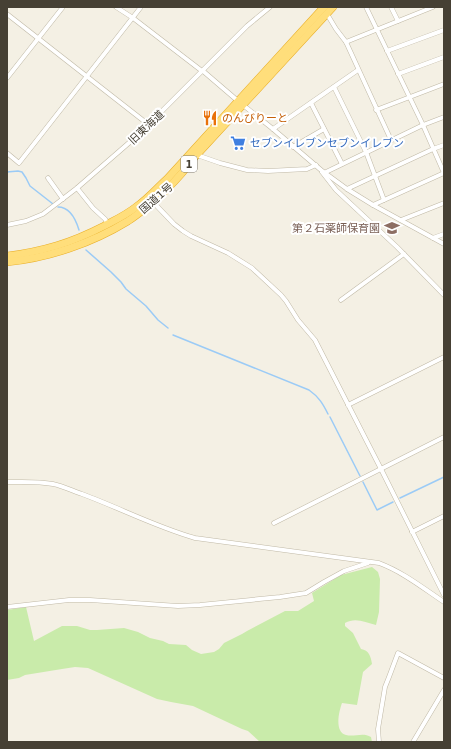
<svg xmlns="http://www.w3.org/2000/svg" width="451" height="749" font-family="'DejaVu Sans','Noto Sans JP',sans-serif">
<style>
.green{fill:#c9ebaa}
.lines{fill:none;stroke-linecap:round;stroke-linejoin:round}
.stream{stroke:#9bcbf6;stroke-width:1.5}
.minor-casing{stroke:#c0b9a6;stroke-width:5}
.trunk-casing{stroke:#e9af29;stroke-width:8}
.minor{stroke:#fff;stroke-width:4}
.trunk{stroke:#ffde7b;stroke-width:7}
.labels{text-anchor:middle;stroke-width:4;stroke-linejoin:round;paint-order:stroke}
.shield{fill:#fff;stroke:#7e7971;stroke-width:1}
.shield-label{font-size:10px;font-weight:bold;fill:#464034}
.food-label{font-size:11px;fill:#c56008;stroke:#fff;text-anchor:start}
.street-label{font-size:11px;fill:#464034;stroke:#fff}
.shop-label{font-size:11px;fill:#366cbe;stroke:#fff;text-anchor:start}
.education-label{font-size:11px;fill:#785e54;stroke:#fff;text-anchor:end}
</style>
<rect width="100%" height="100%" fill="#f4f0e4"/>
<path class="green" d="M372 567 378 572 380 579 379 612 376 625C365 622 355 617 345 623V626L353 633 361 649C369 650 371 657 372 664L363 672 357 705 342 703C339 711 334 732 346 735 355 737 363 732 371 737L372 742H260L248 731 242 729 193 706 171 702 157 699 88 668 75 667 62 669 25 675 19 678 7 680V610L26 607 34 641 62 626H77L90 630H97L124 628 138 632 150 638 163 641 169 644 186 645 192 650 201 654 214 652 219 649 224 643 242 634 247 631 285 611H298L314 601 312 593 341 575Z"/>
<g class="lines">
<g class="stream">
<polyline points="7,172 18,171 22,172 26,178 30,186 53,204"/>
<path d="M58 207C70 207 76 220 79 230"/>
<polyline points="86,250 111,272 121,282 126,289 146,306 158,320 168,328"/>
<path d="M173 335 309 390C319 397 323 404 328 414"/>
<polyline points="330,417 360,476"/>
<polyline points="363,482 377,510 393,502"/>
<polyline points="400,498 444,477"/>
</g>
<g class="minor-casing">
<g id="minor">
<polyline points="116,7 133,18 202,71"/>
<polyline points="366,7 423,125 444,173"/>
<polyline points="391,7 398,21"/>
<polyline points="7,14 149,125"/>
<polyline points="327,14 336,29 346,42 391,140"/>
<polyline points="346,42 433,7"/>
<polyline points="387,51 444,30"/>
<polyline points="203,71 238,101 273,129 321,170 347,189 373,205 444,244"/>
<polyline points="398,74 444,57"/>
<polyline points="7,78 63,7"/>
<polyline points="334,87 366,152 384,200"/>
<polyline points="311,103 342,164"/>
<polyline points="376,110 444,84"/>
<polyline points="273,129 358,70"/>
<polyline points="293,147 324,129"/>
<polyline points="7,153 19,163 141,7"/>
<polyline points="197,155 220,163 247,170 268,171 307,169 316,165"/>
<polyline points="322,172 336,190 397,247 444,295"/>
<polyline points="324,173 423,125 444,117"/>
<polyline points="48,178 63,199"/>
<polyline points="77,188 93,208 105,219 108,224"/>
<polyline points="347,189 433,149 444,145"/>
<polyline points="153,202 174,224 183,231 191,236 228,253 252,268 281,295 286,301 298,320 315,340 381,469 444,595"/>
<polyline points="373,205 444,173"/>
<polyline points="401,220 444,203"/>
<polyline points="7,225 26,221 43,214 77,188 138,135 247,26 270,7"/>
<polyline points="433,238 444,234"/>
<polyline points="341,300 404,254"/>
<polyline points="348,405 444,357"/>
<path d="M7 482C22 482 38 481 53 484 63 486 73 491 82 494 120 508 156 527 195 538L379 563C403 572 423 588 444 602"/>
<polyline points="274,523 444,437"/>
<polyline points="412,532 444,516"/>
<polyline points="7,607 69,600 90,600 178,606 200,605 280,597 306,593 324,582 344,571 368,563"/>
<polyline points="379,742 378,729 385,687 389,677 398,653 444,678"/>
<polyline points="413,742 444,690"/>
</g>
</g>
<g class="trunk-casing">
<g id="trunk">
<path d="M7 256C44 251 71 243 104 226 115 220 126 215 136 207 148 199 157 188 168 178L324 7"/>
<path d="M7 262C49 258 92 243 128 221 142 212 154 201 166 190 176 180 184 172 192 160L333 7"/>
</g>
</g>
<use href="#minor" class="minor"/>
<use href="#trunk" class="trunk"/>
</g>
<defs>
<g id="restaurant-bare" transform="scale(1.2)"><path d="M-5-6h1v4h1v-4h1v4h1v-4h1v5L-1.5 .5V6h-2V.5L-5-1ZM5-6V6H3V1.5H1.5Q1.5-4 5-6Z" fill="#e8710a" stroke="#fff" stroke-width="2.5" paint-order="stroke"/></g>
<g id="supermarket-bare" transform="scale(1.2)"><path d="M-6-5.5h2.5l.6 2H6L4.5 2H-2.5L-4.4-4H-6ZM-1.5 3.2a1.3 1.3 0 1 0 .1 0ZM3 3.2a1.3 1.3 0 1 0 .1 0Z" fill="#3f7fe0" stroke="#fff" stroke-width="2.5" paint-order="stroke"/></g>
<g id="school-bare" transform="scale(1.2)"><path d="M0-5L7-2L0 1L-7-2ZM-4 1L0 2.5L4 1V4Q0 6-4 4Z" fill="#8d6e63" stroke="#fff" stroke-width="2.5" paint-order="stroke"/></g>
</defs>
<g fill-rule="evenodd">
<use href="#restaurant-bare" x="210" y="118"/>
<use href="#supermarket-bare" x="238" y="143"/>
<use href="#school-bare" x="392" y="228"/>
</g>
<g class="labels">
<rect class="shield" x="181" y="156" width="16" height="16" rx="3"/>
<g class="shield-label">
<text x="189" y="168">1</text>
</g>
<g class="food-label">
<text x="222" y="122">のんびりーと</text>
</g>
<g class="street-label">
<text transform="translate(146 127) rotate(-43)" y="4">旧東海道</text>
<text transform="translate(156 198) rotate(-41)" y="4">国道1号</text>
</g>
<g class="shop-label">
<text x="250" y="147">セブンイレブンセブンイレブン</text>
</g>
<g class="education-label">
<text x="380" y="232">第２石薬師保育園</text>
</g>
</g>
<rect width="451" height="749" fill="none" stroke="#464034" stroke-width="16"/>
</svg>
